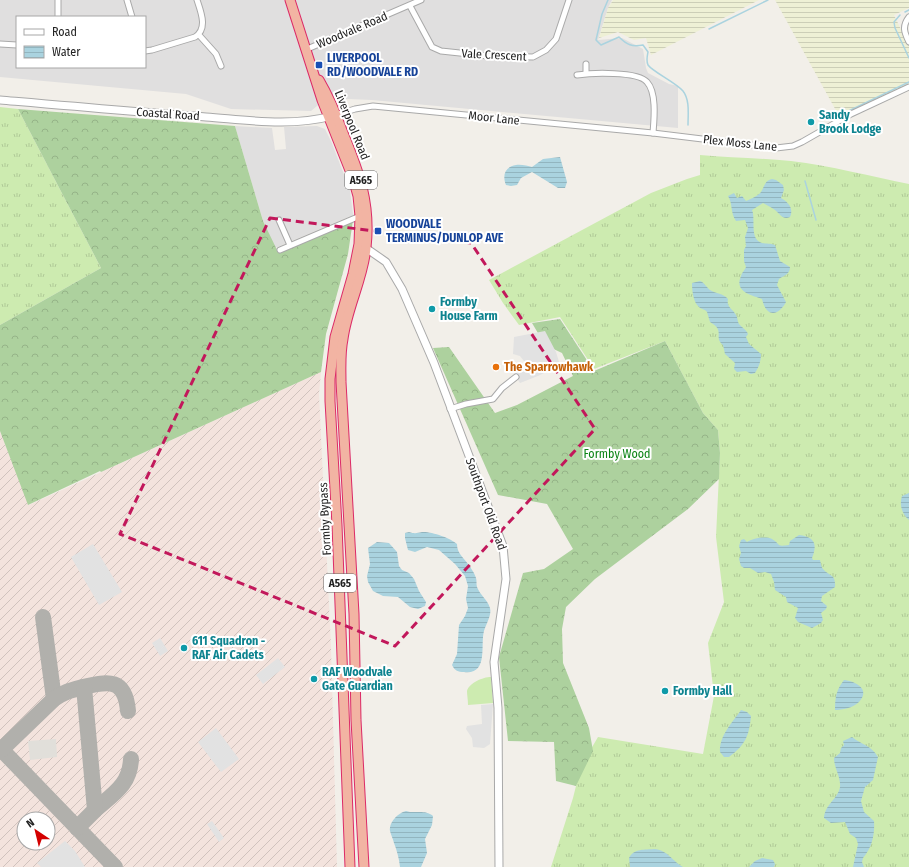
<svg xmlns="http://www.w3.org/2000/svg" width="909" height="867" font-family="'Fira Sans Condensed',sans-serif">
<style>
.residential{fill:#e0dfdf;fill-rule:evenodd}
.military{fill:url(#military-furrows);fill-rule:evenodd}
.airport{fill:#e1dfda}
.farmland{fill:url(#farmland-rules)}
.grass{fill:url(#grass-tufts)}
.forest{fill:url(#forest-crowns)}
.garden{fill:#cdebb0}
.parking{fill:#e2e2e2}
.water{fill:url(#water-rules)}
.lines{fill:none;stroke-linecap:round;stroke-linejoin:round}
.stream{stroke:#aad3df;stroke-width:1.5}
.taxiway{stroke:#b1b0ac;stroke-width:16}
.minor-casing{stroke:#a9a9a9;stroke-width:7}
.tertiary-casing{stroke:#a9a9a9;stroke-width:9}
.trunk-casing{stroke:#dc2a67;stroke-width:11}
.minor{stroke:#fff;stroke-width:5}
.tertiary{stroke:#fff;stroke-width:7}
.trunk{stroke:#f2b4a3;stroke-width:9}
.marked{fill:none;stroke:#c2185b;stroke-width:3;stroke-dasharray:8 5;stroke-linejoin:round}
.transit-dot{fill:#1a4fb4;stroke:#fff;stroke-width:1.5}
.culture-dot{fill:#0f9aa8;stroke:#fff;stroke-width:1.5}
.food-dot{fill:#e8710a;stroke:#fff;stroke-width:1.5}
.labels{text-anchor:middle;stroke-width:4;stroke-linejoin:round;paint-order:stroke}
.shield{fill:#fff;stroke:#646464;stroke-width:1}
.shield-label{font-size:11px;font-weight:bold;fill:#222}
.street-label{font-size:12px;fill:#222;stroke:#fff}
.transit-label{font-size:12px;font-weight:bold;fill:#164399;stroke:#fff;text-anchor:start}
.culture-label{font-size:12px;font-weight:bold;fill:#0d838f;stroke:#fff;text-anchor:start}
.food-label{font-size:12px;font-weight:bold;fill:#c56008;stroke:#fff;text-anchor:start}
.park-label{font-size:12px;fill:#0c8416;stroke:#fff}
</style>
<defs>
<pattern id="military-furrows" width="10" height="10" patternUnits="userSpaceOnUse"><rect width="10" height="10" fill="#f3e3dd"/><path d="M-1 1l2-2M0 10L10 0M9 11l2-2" fill="none" stroke="#d0c2bd"/></pattern>
<pattern id="farmland-rules" width="6" height="5" patternUnits="userSpaceOnUse"><rect width="6" height="5" fill="#eef0d5"/><path d="M0 2.5h6" fill="none" stroke="#ccceb7"/></pattern>
<pattern id="grass-tufts" width="24" height="20" patternUnits="userSpaceOnUse"><rect width="24" height="20" fill="#cdebb0"/><path d="M3 7l-1-3M5 7V3M7 7l1-3M15 17l-1-3M17 17v-4M19 17l1-3" fill="none" stroke="#b0c997"/></pattern>
<pattern id="forest-crowns" width="20" height="18" patternUnits="userSpaceOnUse"><rect width="20" height="18" fill="#add19e"/><path d="M2 6a3 3 0 1 1 6 0M12 15a3 3 0 1 1 6 0" fill="none" stroke="#95b388"/></pattern>
<pattern id="water-rules" width="6" height="5" patternUnits="userSpaceOnUse"><rect width="6" height="5" fill="#aad3df"/><path d="M0 2.5h6" fill="none" stroke="#92b5bf"/></pattern>
</defs>
<rect width="100%" height="100%" fill="#f2efe9"/>
<g class="residential">
<path d="M0 0H612L608 8 598 40 622 38 643 49 646 68 648 73 669 84 678 86V128L372 100 348 99 323 101 311 111 231 109 186 94 0 77ZM17 17H145V67H17Z"/>
<polygon points="235,126 272,128 275,150 286,149 284,127 317,126 325,129 331,141 350,190 353,215 275,248 263,221"/>
</g>
<path class="military" d="M321 372 319 394 331 647 337 867H0V431L29 505ZM24 819H48V843H24Z"/>
<polygon class="airport" points="56,739 57,757 30,760 28,741"/>
<g class="farmland">
<polygon points="613,0 759,0 651,55 646,38 634,40 618,32 599,38 608,8"/>
<polygon points="775,0 909,0 909,8 894,15 909,46 909,86 839,116"/>
</g>
<g class="grass">
<polygon points="0,107 18,109 101,268 0,325"/>
<path d="M700 155C730 158 761 158 791 161 831 166 870 176 909 184V867H551L573 798 581 766 598 737 703 754 714 696 708 643 724 602 716 537 720 453 718 430 703 413 665 341 594 369 560 317 519 325 503 303 489 280 651 193 687 179 700 175Z"/>
</g>
<g class="forest">
<polygon points="18,109 235,126 263,221 278,252 353,220 348,254 326,334 321,372 101,472 100,471 28,505 0,431 0,325 101,268"/>
<polygon points="560,319 594,371 665,341 703,413 718,430 720,453 719,479 688,509 595,579 566,607 562,629 563,663 589,728 593,751 576,786 556,781 554,742 508,741 499,657 523,573 544,569 573,549 547,504 498,495 433,348 449,347 495,413 517,405 573,376 562,353 545,345 532,323"/>
</g>
<path class="garden" d="M491 677 493 703 468 705C468 700 467 695 467 691 469 683 483 677 491 677Z"/>
<g class="parking">
<polygon points="545,331 556,352 560,365 538,376 520,383 514,374 519,371 524,365 524,361 520,356 513,354 514,337"/>
<polygon points="93,544 122,592 99,605 71,557"/>
<polygon points="160,638 168,651 160,656 152,643"/>
<polygon points="278,658 285,667 263,684 256,675"/>
<polygon points="493,704 490,744 484,748 473,747 472,738 466,729 467,726 482,724 481,705"/>
<polygon points="216,728 239,759 221,772 198,742"/>
<polygon points="212,821 224,838 219,842 207,824"/>
<polygon points="65,841 75,851 85,867 41,867 37,863"/>
</g>
<g class="water">
<path d="M560 157 567 182 565 188H558L532 172 521 178 517 185 511 186 506 185C502 175 505 167 516 165 521 164 528 166 532 167L543 159Z"/>
<path d="M772 179 776 180 783 185 784 190 781 198C788 202 794 208 790 217 783 220 781 215 775 210 772 208 767 205 763 203L752 210C756 219 749 239 762 243 767 244 770 243 775 245L780 261 790 267C790 274 785 275 779 279L777 285 786 302C783 308 775 317 768 311 765 309 763 303 762 299 751 295 734 292 741 276 742 272 745 270 746 267L744 261V250L746 246 745 237 748 228 745 220 736 221C730 212 733 204 728 196L734 193 737 198 742 196 746 201C751 199 758 196 761 192 765 186 764 181 772 179Z"/>
<path d="M700 281C705 283 706 287 710 290 716 294 723 293 728 299 726 307 733 309 736 315 738 318 737 321 739 324 742 328 746 329 748 334L746 337 749 344 761 354C761 361 759 367 755 373L751 374 746 371 737 372 734 369 735 363 725 354 723 345C713 337 726 331 710 322 709 319 708 315 707 312 705 309 701 309 699 307 693 302 692 290 692 283Z"/>
<path d="M909 493V520C902 514 899 505 902 496Z"/>
<path d="M409 532C415 534 417 533 422 532 430 531 451 538 457 544 457 553 463 557 468 564 471 568 475 574 476 578 477 581 476 584 477 587 480 595 487 599 490 608 492 615 486 624 484 631 480 645 489 675 464 672 458 672 455 671 452 665L457 654 459 625 465 616 468 608 466 599 468 586 465 576 455 564 439 550 427 547 415 552 408 550 405 538V533Z"/>
<path d="M799 535C814 537 818 543 812 558L813 560H820C821 563 821 567 823 569 830 577 836 574 835 587L822 596 821 601 827 606 826 609 821 613 823 620 821 623 812 628 798 622 795 618 798 608 787 602 786 597 775 590 774 582 771 574 765 572 758 573 750 568H744L741 566 739 559 741 553 739 546 741 540 744 539 747 542C753 538 766 536 772 539 781 544 775 547 789 545L790 541Z"/>
<polygon points="377,542 389,543 397,552 399,566 402,570 409,573 414,579 419,591 426,602 425,606 418,609 410,607 398,597 383,596 373,591 368,582 367,576 370,564 368,548"/>
<path d="M844 680C855 681 871 689 859 702 853 708 842 710 835 710 835 698 836 690 844 680Z"/>
<path d="M741 710 747 712 751 716C749 737 745 745 729 757H724L720 752C719 736 732 723 741 710Z"/>
<path d="M852 737C862 745 871 745 878 757L873 780 865 787 861 801 864 812 874 821C875 834 872 848 863 858L862 862 864 867H853L858 844 856 838 850 834 845 822 831 823 824 818C825 804 838 799 840 787 841 777 834 768 834 758L840 753 841 748 844 745 843 741Z"/>
<path d="M406 811C415 814 425 809 433 816L432 825 425 839 427 853 421 867H400C399 858 397 851 394 843 393 839 391 835 390 831 389 822 398 813 406 811Z"/>
<path d="M654 849C668 850 672 861 683 867H630L629 858C634 848 645 850 654 849Z"/>
<polygon points="762,858 773,860 775,864 774,867 749,867 755,861"/>
</g>
<g class="lines">
<g class="stream">
<path d="M608 0 602 14 596 40 601 45 619 37C627 45 632 47 643 45L648 52C647 57 646 61 648 65 653 72 675 82 683 91 690 100 688 114 688 125"/>
<polyline points="905,12 909,10"/>
<polyline points="900,15 894,22 895,28 909,58"/>
<polyline points="709,29 768,0"/>
<polyline points="834,118 909,82"/>
<polyline points="805,181 816,220"/>
</g>
<g class="taxiway">
<polyline points="43,617 54,699"/>
<polyline points="0,748 115,867"/>
<path d="M1 750 54 699C63 692 72 690 83 687 109 681 125 678 128 711"/>
<path d="M95 810C113 794 130 785 131 759"/>
<polyline points="77,828 95,810 84,687"/>
</g>
<g class="minor-casing">
<g id="minor">
<polyline points="58,0 58,17"/>
<polyline points="127,0 132,17"/>
<polyline points="410,6 432,47 441,51 488,56 533,57 546,50 556,39 569,0"/>
<path d="M909 17C902 26 904 32 909 42"/>
<polyline points="199,35 216,54 221,66"/>
<polyline points="0,44 17,45"/>
<polyline points="305,50 421,0"/>
<path d="M145 51 152 50 195 37C208 29 201 12 197 0"/>
<polyline points="586,64 586,73"/>
<path d="M577 75C591 73 638 71 647 82 657 93 654 120 653 133"/>
<polyline points="336,115 355,109 373,106 653,133 776,148 793,146 802,142 851,114 909,87"/>
<polyline points="279,220 290,245"/>
<polyline points="280,250 360,216"/>
<polyline points="450,409 466,404 493,399 502,388 516,377"/>
</g>
</g>
<g class="tertiary-casing">
<g id="tertiary">
<path d="M0 100C69 106 137 112 206 117 247 120 291 127 332 116"/>
<polyline points="363,246 386,262 402,289 434,363 503,546 506,579 494,662 498,708 499,867"/>
</g>
</g>
<g class="trunk-casing">
<g id="trunk">
<polyline points="290,0 322,100 353,178 358,196 360,216 359,244 353,274 335,337 330,379 330,401 337,525 350,867"/>
<path d="M319 80C329 97 336 114 343 133 359 172 371 203 366 248 363 279 347 308 343 339 340 353 341 368 341 382L354 614 356 720 364 867"/>
</g>
</g>
<use href="#minor" class="minor"/>
<use href="#tertiary" class="tertiary"/>
<use href="#trunk" class="trunk"/>
</g>
<path class="marked" d="M270 218 471 243 595 429 395 646 120 534Z"/>
<g class="transit-dot">
<rect x="315" y="61" width="8" height="8" rx="2"/>
<rect x="374" y="227" width="8" height="8" rx="2"/>
</g>
<g class="culture-dot">
<circle cx="811" cy="122" r="4"/>
<circle cx="432" cy="309" r="4"/>
<circle cx="184" cy="648" r="4"/>
<circle cx="314" cy="679" r="4"/>
<circle cx="665" cy="691" r="4"/>
</g>
<circle class="food-dot" cx="496" cy="367" r="4"/>
<g class="labels">
<g class="shield">
<rect x="345" y="171" width="32" height="18" rx="3"/>
<rect x="324" y="574" width="32" height="18" rx="3"/>
</g>
<g class="shield-label">
<text x="361" y="184">A565</text>
<text x="340" y="587">A565</text>
</g>
<g class="street-label">
<text transform="translate(352 30) rotate(-23)" y="4">Woodvale Road</text>
<text transform="translate(494 55) rotate(3)" y="4">Vale Crescent</text>
<text transform="translate(168 114) rotate(4)" y="4">Coastal Road</text>
<text transform="translate(494 118) rotate(6)" y="4">Moor Lane</text>
<text transform="translate(352 125) rotate(68)" y="4">Liverpool Road</text>
<text transform="translate(740 143) rotate(6)" y="4">Plex Moss Lane</text>
<text transform="translate(486 504) rotate(70)" y="4">Southport Old Road</text>
<text transform="translate(325 519) rotate(-93)" y="4">Formby Bypass</text>
</g>
<g class="transit-label">
<text x="327" y="62">LIVERPOOL<tspan x="327" dy="14">RD/WOODVALE RD</tspan></text>
<text x="386" y="228">WOODVALE<tspan x="386" dy="14">TERMINUS/DUNLOP AVE</tspan></text>
</g>
<g class="culture-label">
<text x="819" y="119">Sandy<tspan x="819" dy="14">Brook Lodge</tspan></text>
<text x="440" y="306">Formby<tspan x="440" dy="14">House Farm</tspan></text>
<text x="192" y="645">611 Squadron -<tspan x="192" dy="14">RAF Air Cadets</tspan></text>
<text x="322" y="676">RAF Woodvale<tspan x="322" dy="14">Gate Guardian</tspan></text>
<text x="673" y="695">Formby Hall</text>
</g>
<g class="food-label">
<text x="504" y="371">The Sparrowhawk</text>
</g>
<g class="park-label">
<text x="617" y="458">Formby Wood</text>
</g>
</g>
<rect x="16" y="16" width="130" height="52" fill="#ffffff" stroke="#a7a7a7"/>
<rect x="24" y="29" width="20" height="6" fill="#ffffff" stroke="#a7a7a7"/>
<text x="52" y="36" font-size="12" fill="#222222">Road</text>
<rect x="24" y="46" width="20" height="12" fill="url(#water-rules)" stroke="#a7a7a7"/>
<text x="52" y="56" font-size="12" fill="#222222">Water</text>
<g transform="translate(36 831) rotate(325)"><circle r="19" fill="#ffffff" stroke="#a7a7a7"/>
<path d="M0-3L7 15L0 10L-7 15Z" fill="#d40000"/>
<text y="-6" font-size="11" font-weight="bold" text-anchor="middle" fill="#222222">N</text>
</g>
</svg>
